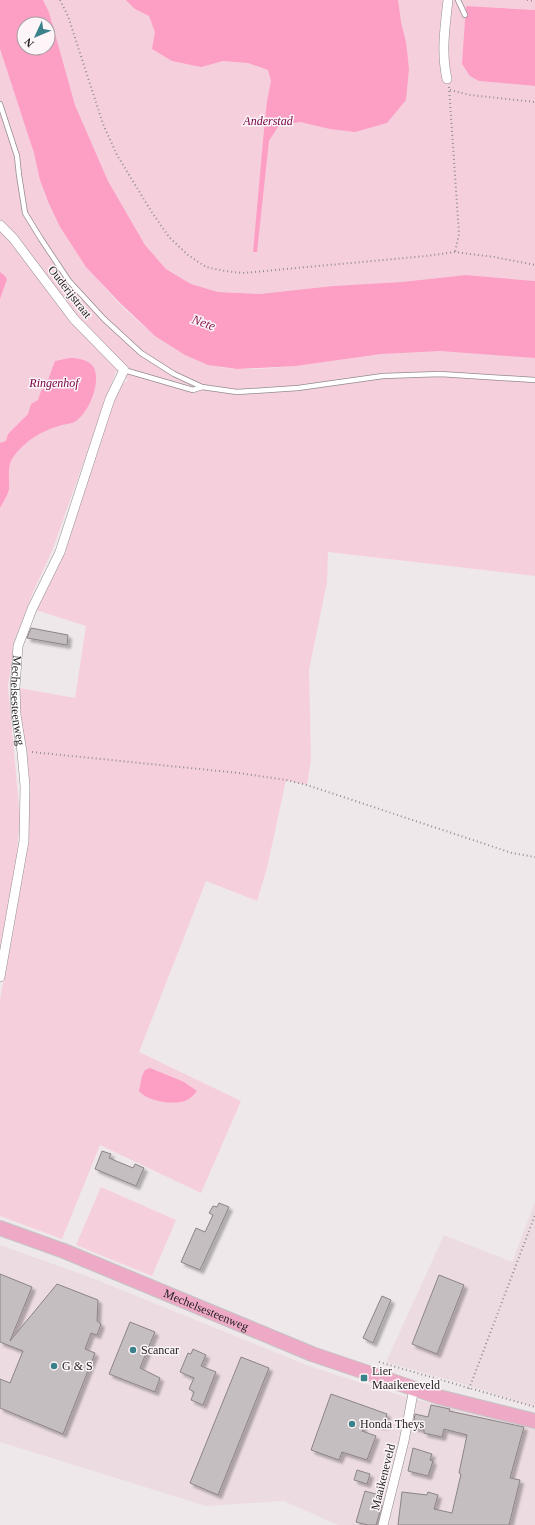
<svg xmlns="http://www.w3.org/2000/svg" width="535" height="1525" font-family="'Times New Roman',serif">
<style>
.built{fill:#ecdce1}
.green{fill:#f6cfdd}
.water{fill:#fd9ec4;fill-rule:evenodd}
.building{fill:#c5bec0;stroke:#8b8486;filter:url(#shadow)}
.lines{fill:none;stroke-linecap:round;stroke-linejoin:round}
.lane-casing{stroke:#938c8f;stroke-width:6}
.street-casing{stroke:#938c8f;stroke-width:10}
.primary-casing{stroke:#c5c5c5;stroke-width:16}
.path{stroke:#938e90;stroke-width:2;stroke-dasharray:1 3;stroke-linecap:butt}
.lane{stroke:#fff;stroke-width:4.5}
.street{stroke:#fff;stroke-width:9}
.primary{stroke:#eea9c7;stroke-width:14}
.poi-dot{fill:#3a8289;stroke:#fdf5f8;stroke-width:1.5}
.labels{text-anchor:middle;stroke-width:3;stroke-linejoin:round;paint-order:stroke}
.park-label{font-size:12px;font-style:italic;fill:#740043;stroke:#fdf5f8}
.street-label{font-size:12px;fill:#211f20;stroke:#fdf5f8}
.poi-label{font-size:12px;fill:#211f20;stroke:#fdf5f8;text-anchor:start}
.water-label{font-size:13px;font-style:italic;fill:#881b53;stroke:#fdf5f8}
</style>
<defs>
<filter id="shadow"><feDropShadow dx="3.5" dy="3.5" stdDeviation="1" flood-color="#0004"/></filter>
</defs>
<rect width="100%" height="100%" fill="#efe8ea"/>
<g class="built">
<polygon points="535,1202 535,1407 463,1384 386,1362 444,1235 512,1262"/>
<polygon points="0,1245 87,1276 309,1366 402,1396 535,1429 535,1525 338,1525 284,1501 206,1506 0,1442"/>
</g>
<g class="green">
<polygon points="43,0 535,0 535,10 466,6 479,81 535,86 535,281 466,275 401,282 333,286 259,294 218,292 191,284 166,269 145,245 108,181 75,105 49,12"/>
<path d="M0 49C11 83 24 118 34 152 39 170 41 188 49 205 78 268 163 368 238 369 285 370 333 360 379 354 430 348 484 352 535 358V576L328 552 327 582 309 670 311 759 307 785 286 780 267 868 257 901 206 881 139 1052 241 1101 201 1193 100 1145 62 1239 0 1216V1000L28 842 19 688 75 698 86 626 36 610 114 400 120 386 128 380 116 371 52 551 34 590 15 639 8 686 20 818 15 874 0 952Z"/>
<polygon points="101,1187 176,1220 152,1276 76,1245"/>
</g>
<g class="water">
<path d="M0 0H43L49 12 75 105 108 181 145 245 166 269 191 284 218 292 259 294 333 286 401 282 466 275 535 281V358L440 351 381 354 296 366 237 369 208 365 185 355 155 336 120 303 86 267 60 227 48 202 40 180 34 153 0 49ZM24 24H48V48H24Z"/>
<polygon points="126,0 398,0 401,22 406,42 409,69 406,100 387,123 355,132 330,129 300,122 279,125 269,141 257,252 253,252 263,141 267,101 271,81 268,70 248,63 223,61 201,67 172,61 152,49 155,32 149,16 135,9"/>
<polygon points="466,6 535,10 535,86 479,81 470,76 462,64"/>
<polygon points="0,272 4,275 7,279 0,299"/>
<path d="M70 358C78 358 90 360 94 368 101 383 89 412 76 421 72 424 64 424 59 426 41 431 25 441 14 456 6 466 10 478 9 489 8 495 3 502 0 508V443L6 441 8 434 28 414 31 404 38 400 41 391 46 385 55 361Z"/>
<path d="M150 1068 184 1082 197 1091C193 1096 188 1101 181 1102 169 1104 147 1101 139 1091L142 1076 145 1070Z"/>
</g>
<g class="building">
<polygon points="31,628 68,635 67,645 27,638"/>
<polygon points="102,1151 111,1154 109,1158 133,1168 135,1164 144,1168 136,1186 95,1169"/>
<polygon points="219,1203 229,1207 200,1270 181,1262 196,1228 205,1232 213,1215 209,1213 213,1206 217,1207"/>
<polygon points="0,1274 32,1287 10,1341 57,1284 98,1300 97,1321 101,1324 97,1335 91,1333 85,1349 95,1353 63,1434 0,1408 0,1379 10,1383 23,1351 0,1342"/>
<polygon points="439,1275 464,1285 437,1354 412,1344"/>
<polygon points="382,1296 391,1300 373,1343 363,1338"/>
<polygon points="130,1322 155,1332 140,1368 160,1378 155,1392 109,1374"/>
<polygon points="193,1349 206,1355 201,1366 216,1372 203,1405 191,1400 194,1392 189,1389 194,1378 180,1372 188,1353 191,1354"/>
<polygon points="241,1357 269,1368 218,1495 190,1483"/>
<polygon points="331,1394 387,1414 384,1426 364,1422 362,1431 376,1436 367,1460 342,1452 339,1460 311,1450"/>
<polygon points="431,1405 450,1409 449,1411 524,1427 510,1478 520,1480 509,1525 398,1525 402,1492 427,1495 428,1492 438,1495 434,1509 452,1513 461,1474 459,1473 467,1435 444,1429 442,1437 424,1433 424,1430 413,1427 415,1414 428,1417"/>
<polygon points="413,1448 432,1454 430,1460 433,1461 428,1476 408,1471"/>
<polygon points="357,1470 370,1474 367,1484 354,1480"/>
<polygon points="365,1491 379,1495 377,1503 382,1505 376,1525 368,1525 356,1522"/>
</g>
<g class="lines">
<g class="lane-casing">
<g id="lane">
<polyline points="458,0 465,15"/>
<polyline points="0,104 17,156 19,175 25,213 41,239 69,281 104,319 141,353 174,374 202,387 237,392 298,388 383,376 440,374 535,380"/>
<polyline points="124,370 193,390 202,387"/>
</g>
</g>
<g class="street-casing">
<g id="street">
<path d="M447 79C441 52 445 27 448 0"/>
<path id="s1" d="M0 225 13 238 74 319 124 370 110 399 105 414 60 552 32 609 18 646 15 687 16 715 22 752 25 786 24 841 0 977"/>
<polyline points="383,1525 404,1441 414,1388"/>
</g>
</g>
<g class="primary-casing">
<g id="primary">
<path id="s2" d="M0 1228 64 1251 312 1354 439 1397 535 1421"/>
</g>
</g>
<g class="path">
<polyline points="60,0 68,16 103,124 117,155 151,211 169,237 188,255 206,267 225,271 243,273 426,256 455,252 494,257 535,265"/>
<polyline points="527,0 535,1"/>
<polyline points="449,87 459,234 455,252"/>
<polyline points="450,90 470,95 535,102"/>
<polyline points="32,752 239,773 286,780 307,785 512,853 535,857"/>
<polyline points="379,1362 535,1407"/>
<polyline points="469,1389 535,1215"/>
</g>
<use href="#lane" class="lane"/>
<use href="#street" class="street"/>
<use href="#primary" class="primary"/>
</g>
<g class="poi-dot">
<circle cx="133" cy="1350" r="4"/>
<circle cx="54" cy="1366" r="4"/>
<rect x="360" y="1374" width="8" height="8" rx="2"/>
<circle cx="352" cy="1424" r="4"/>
</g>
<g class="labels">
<g class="park-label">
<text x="268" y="125">Anderstad</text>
<text x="54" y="387">Ringenhof</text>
</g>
<g class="street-label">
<text transform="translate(70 292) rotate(52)" y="4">Ouderijstraat</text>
<text dy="4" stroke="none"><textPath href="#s1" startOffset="542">Mechelsesteenweg</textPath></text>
<text dy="4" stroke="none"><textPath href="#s2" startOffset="222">Mechelsesteenweg</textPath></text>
<text transform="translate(383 1477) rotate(-76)" y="4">Maaikeneveld</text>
</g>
<g class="poi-label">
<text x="141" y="1354">Scancar</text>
<text x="62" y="1370">G &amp; S</text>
<text x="372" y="1375">Lier<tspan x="372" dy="14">Maaikeneveld</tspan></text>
<text x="360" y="1428">Honda Theys</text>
</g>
<g class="water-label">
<text transform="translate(204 322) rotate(20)" y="5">Nete</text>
</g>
</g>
<g transform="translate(36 36) rotate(226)"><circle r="19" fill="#fdf5f8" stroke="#a59fa2"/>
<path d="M0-3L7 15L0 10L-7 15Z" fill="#3a8289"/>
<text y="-6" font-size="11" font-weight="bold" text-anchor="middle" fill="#211f20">N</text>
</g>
</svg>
